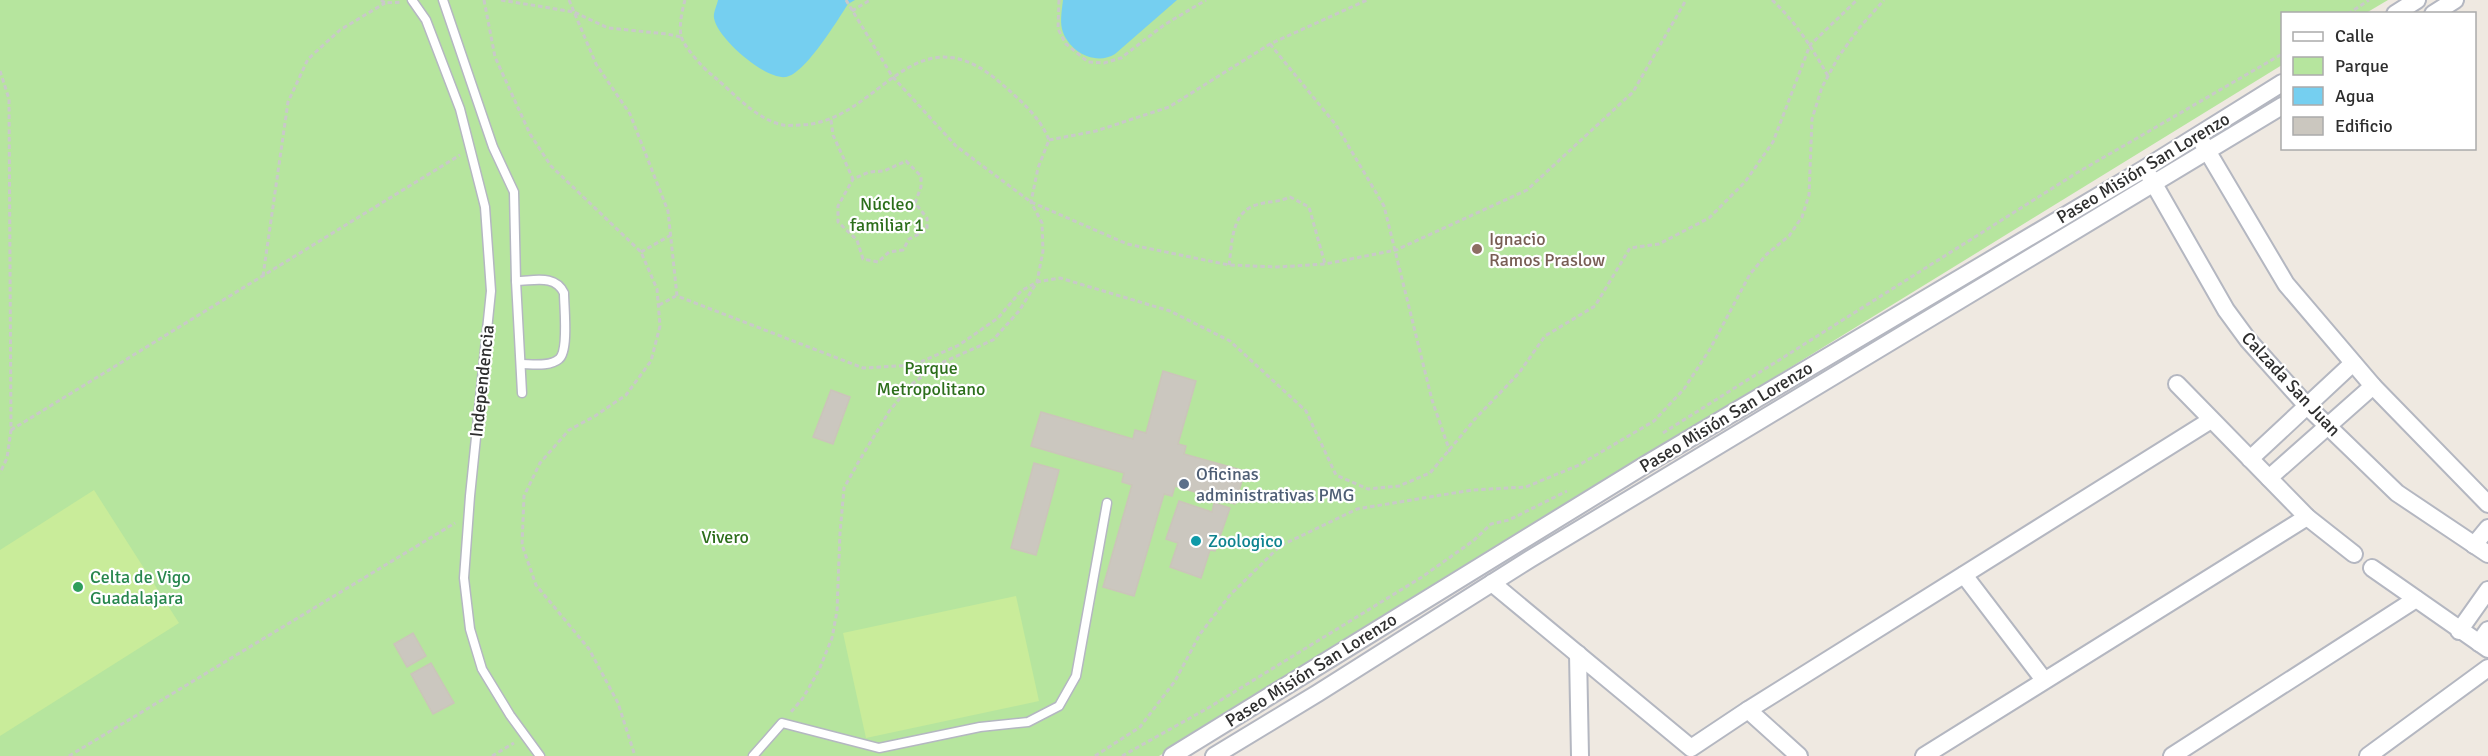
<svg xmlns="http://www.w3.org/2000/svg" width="2488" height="756" font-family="Signika,sans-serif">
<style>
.green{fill:#b6e59e}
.pitch{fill:#c9ec9a}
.water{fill:#75cff0}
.building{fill:#cbc7bf;stroke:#cbc5ba;stroke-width:1.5}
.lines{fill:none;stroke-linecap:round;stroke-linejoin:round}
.service-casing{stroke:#b4b7c1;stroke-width:11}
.minor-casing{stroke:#b4b7c1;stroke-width:20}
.path{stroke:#c9c9c9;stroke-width:3;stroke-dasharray:4.5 3;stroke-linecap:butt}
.service{stroke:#fff;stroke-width:8}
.minor{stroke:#fff;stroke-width:16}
.education-dot{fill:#8d6e63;stroke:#fff;stroke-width:2}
.service-dot{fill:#5c6f8a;stroke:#fff;stroke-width:2}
.culture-dot{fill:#0f9aa8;stroke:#fff;stroke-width:2}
.leisure-dot{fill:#2e9e5b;stroke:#fff;stroke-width:2}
.labels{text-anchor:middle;stroke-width:4.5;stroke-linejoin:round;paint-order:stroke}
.street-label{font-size:18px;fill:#2e2e2e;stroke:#fff}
.park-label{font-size:18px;fill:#2c6e1b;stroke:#fff}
.education-label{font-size:18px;fill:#785e54;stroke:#fff;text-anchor:start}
.service-label{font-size:18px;fill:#4e5e75;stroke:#fff;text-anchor:start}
.culture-label{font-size:18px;fill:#0d838f;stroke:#fff;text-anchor:start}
.leisure-label{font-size:18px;fill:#27864d;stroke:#fff;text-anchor:start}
</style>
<rect width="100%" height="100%" fill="#efe9e1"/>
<polygon class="green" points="0,0 2388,0 2366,13 2282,14 2282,65 1159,756 0,756"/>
<g class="pitch">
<polygon points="94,490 179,623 0,736 0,550"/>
<polygon points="1016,596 1039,701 866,738 843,633"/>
</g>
<g class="water">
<path d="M718 0H855L848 4C837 21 805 74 786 77 765 80 717 38 714 18 713 13 717 5 718 0Z"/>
<path d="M1063 0H1177L1115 54C1096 66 1068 52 1062 29 1060 20 1062 9 1063 0Z"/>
</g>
<g class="building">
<polygon points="1163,371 1196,381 1178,444 1186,446 1184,454 1245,471 1235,504 1175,486 1172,496 1164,494 1134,596 1103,587 1132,485 1122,482 1124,473 1031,446 1041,412 1133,439 1135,430 1146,433"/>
<polygon points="831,390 850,397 833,444 813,437"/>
<polygon points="1034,463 1059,470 1036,555 1011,548"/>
<polygon points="1179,501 1212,512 1214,503 1230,508 1215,551 1210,550 1201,578 1170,567 1178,543 1166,539"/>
<polygon points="413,633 426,656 407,667 394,644"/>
<polygon points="431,663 454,703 433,714 411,674"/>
</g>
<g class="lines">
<g class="service-casing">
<g id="service">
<polyline points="412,0 426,20 460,109 485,207 491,291 470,496 464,578 470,629 482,669 510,715 540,756"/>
<polyline points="443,0 493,147 514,192 516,281 522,393"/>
<path d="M516 281C534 281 555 274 564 293 564 307 569 351 559 359 550 367 531 364 521 364"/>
<polyline points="753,756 782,723 879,748 980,727 1028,722 1059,706 1076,676 1107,503"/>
</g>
</g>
<g class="minor-casing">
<g id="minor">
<polyline points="2395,14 2417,0"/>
<polyline points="2433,14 2455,0"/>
<polyline points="2202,142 2286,284 2373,386 2488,504"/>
<polyline points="2150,177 2226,310 2248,340 2308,407 2397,493 2488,554"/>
<polyline points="2177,384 2307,517 2354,554"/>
<polyline points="2250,459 2353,363"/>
<polyline points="2269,478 2373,386"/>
<polyline points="2474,545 2488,528"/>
<polyline points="2372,568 2488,649"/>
<polyline points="1964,575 2044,680"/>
<polyline points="1492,583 1691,748 1748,710 2211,420"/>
<polyline points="2459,631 2488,590"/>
<polyline points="2479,643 2488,630"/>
<polyline points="1578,654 1580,756"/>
<polyline points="1748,710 1799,756"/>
<polyline points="1172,756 1645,465 2144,169 2282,83"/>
<polyline points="1214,756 1318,693 1530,559 2282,106"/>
<polyline points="1924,756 2307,517"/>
<polyline points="2172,756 2416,599"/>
<polyline points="2368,756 2488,668"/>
</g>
</g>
<g class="path">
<polyline points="381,0 385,3 402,2"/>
<polyline points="484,0 495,57 530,134 551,166 641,252 657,289 660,326 651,361 626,395 595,416 569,430 540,463 524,496 522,545 536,585 589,649 618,703 635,756"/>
<polyline points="501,0 574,12 608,28 667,34 681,37"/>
<polyline points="569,0 596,64 630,114 668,211 677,296 863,368 914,365 959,345 998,318 1021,291 1037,282 1060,278 1170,311 1230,341 1306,411 1336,475 1368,489 1399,486 1430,473 1475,419 1519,373 1545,336 1595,306 1630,248 1659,244 1709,218 1745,182 1773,142 1810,45 1857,0"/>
<path d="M685 0C682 11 679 25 681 36 684 47 703 68 712 75 733 92 755 119 783 125 788 126 795 125 801 125 881 122 913 5 1003 85 1021 101 1040 117 1049 140L1038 168 1031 202 1042 223 1043 251 1037 282 1019 311 993 340 939 364 912 384 890 410 859 461 844 488 840 533 837 611 832 638 819 670 803 698 791 712"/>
<polyline points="846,0 892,76 956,146 1031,202 1127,244 1229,265 1277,267 1325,264 1396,250 1527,190 1633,92 1686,0"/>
<polyline points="1059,0 1058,29 1066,44 1088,62 1104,63 1121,58 1164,25 1206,0"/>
<path d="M1772 0C1796 22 1812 48 1828 76"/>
<polyline points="852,11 870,0"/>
<polyline points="2348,14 2369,0"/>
<polyline points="1270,44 1336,125 1384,206 1432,400 1450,452"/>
<polyline points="0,71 9,99 11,430 7,458 0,473"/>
<polyline points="831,120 833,135 853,179 869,172 884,171 906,161 921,176 921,187 915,203 927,218 927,230 909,239 903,250 889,252 878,262 863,259 857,240 838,222 838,206 853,179"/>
<polyline points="1049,140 1096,131 1169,107 1270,44 1367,0"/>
<polyline points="641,252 671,235"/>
<path d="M1229 265C1232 245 1231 215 1253 206 1265 201 1277 203 1290 197L1309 207 1325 264"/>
<polyline points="263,276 288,102 308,59 340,30 385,3"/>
<polyline points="659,305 676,296"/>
<polyline points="11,430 460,155"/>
<polyline points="1663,433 2075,174 2282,54"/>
<polyline points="69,756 455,523"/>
<polyline points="492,756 514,743"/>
<polyline points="1095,756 1140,727 1175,681 1200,634 1230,595 1280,546 1357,509 1472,490 1526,487 1579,465 1654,421 1684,389 1710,349 1750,274 1767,254 1789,236 1802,217 1809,195 1812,119 1822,87 1839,56 1860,27 1884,0"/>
<polyline points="1122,756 1208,708 1422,577 1473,541 1491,524 1509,520 1567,491"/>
</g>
<use href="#service" class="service"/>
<use href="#minor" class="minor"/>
</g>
<circle class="education-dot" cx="1477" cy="249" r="6"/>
<circle class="service-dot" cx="1184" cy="484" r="6"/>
<circle class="culture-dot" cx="1196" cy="541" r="6"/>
<circle class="leisure-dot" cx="78" cy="587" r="6"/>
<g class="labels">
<g class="street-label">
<text transform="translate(2143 168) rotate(-31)" y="6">Paseo Misión San Lorenzo</text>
<text transform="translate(482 381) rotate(-84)" y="6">Independencia</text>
<text transform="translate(2291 384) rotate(47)" y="6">Calzada San Juan</text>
<text transform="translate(1726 417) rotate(-31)" y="6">Paseo Misión San Lorenzo</text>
<text transform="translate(1311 670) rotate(-32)" y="6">Paseo Misión San Lorenzo</text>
</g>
<g class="park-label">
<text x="887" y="210">Núcleo<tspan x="887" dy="21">familiar 1</tspan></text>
<text x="931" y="374">Parque<tspan x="931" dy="21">Metropolitano</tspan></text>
<text x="725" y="543">Vivero</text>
</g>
<g class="education-label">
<text x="1489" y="245">Ignacio<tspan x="1489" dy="21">Ramos Praslow</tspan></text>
</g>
<g class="service-label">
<text x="1196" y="480">Oficinas<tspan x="1196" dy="21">administrativas PMG</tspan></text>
</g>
<g class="culture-label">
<text x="1208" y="547">Zoologico</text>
</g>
<g class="leisure-label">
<text x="90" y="583">Celta de Vigo<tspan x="90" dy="21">Guadalajara</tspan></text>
</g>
</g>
<rect x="2281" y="12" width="195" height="138" fill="#ffffff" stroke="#ababab" stroke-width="1.5"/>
<rect x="2293" y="32" width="30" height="9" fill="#ffffff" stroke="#ababab" stroke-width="1.5"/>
<text x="2335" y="42" font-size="18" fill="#2e2e2e">Calle</text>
<rect x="2293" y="57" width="30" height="18" fill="#b6e59e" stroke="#ababab" stroke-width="1.5"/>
<text x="2335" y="72" font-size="18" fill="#2e2e2e">Parque</text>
<rect x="2293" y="87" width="30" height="18" fill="#75cff0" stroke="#ababab" stroke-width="1.5"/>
<text x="2335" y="102" font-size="18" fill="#2e2e2e">Agua</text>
<rect x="2293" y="117" width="30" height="18" fill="#cbc7bf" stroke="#ababab" stroke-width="1.5"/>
<text x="2335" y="132" font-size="18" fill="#2e2e2e">Edificio</text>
</svg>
